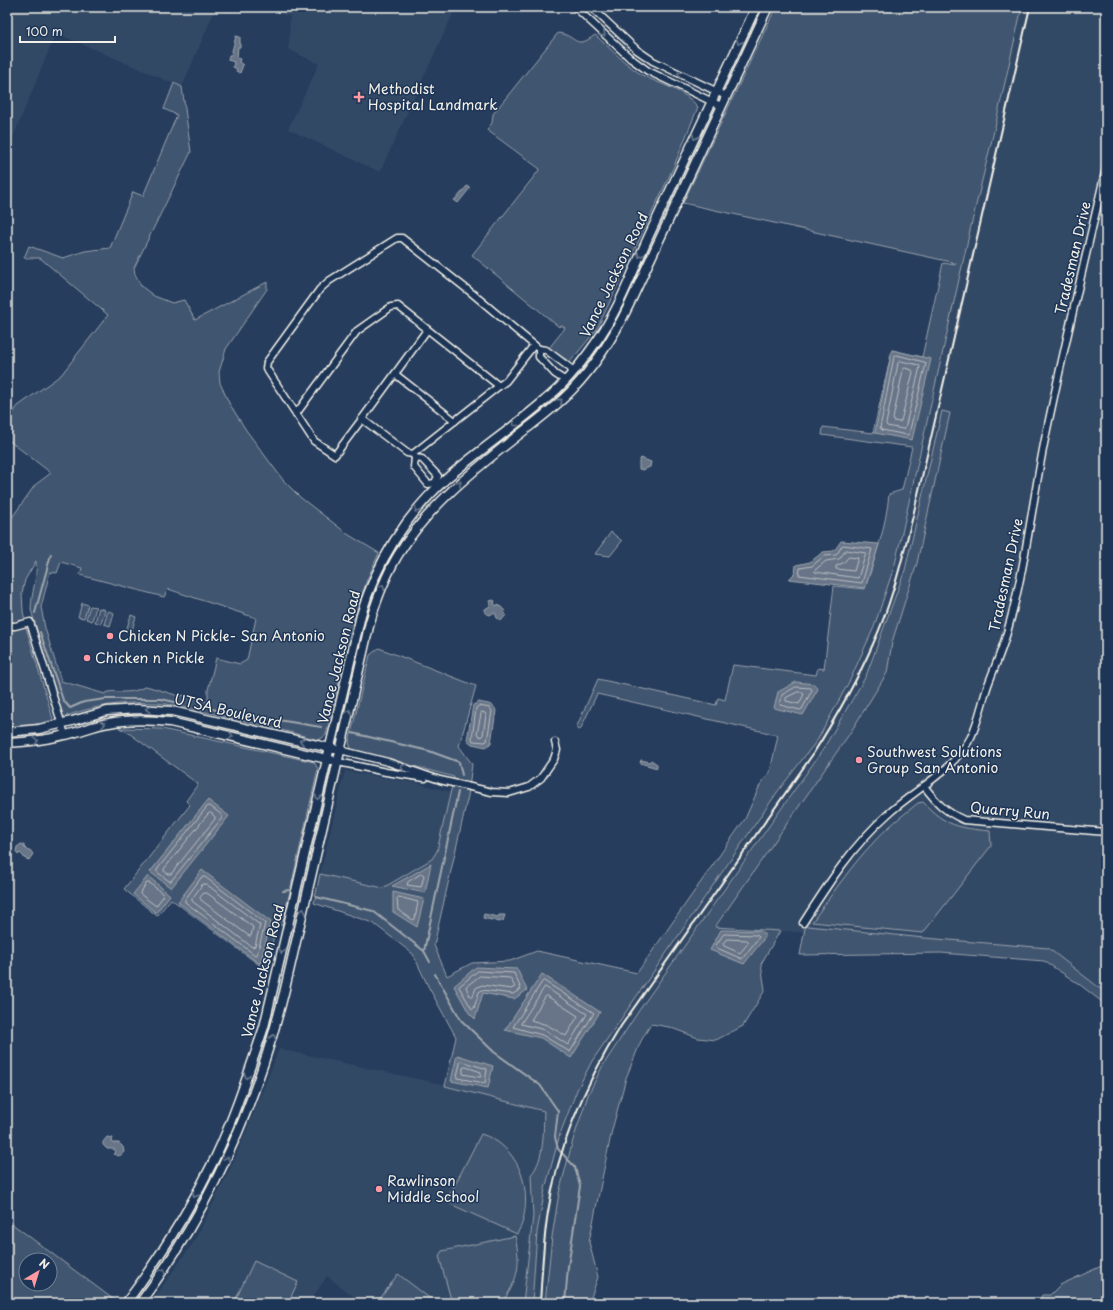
<svg xmlns="http://www.w3.org/2000/svg" width="1113" height="1310" font-family="'Playpen Sans',sans-serif">
<style>
.built{fill:#334966}
.green{fill:#40546f;stroke:#9aa2ac;fill-rule:evenodd}
.water{fill:#677588;stroke:#9fa7ae}
.lines{fill:none;stroke-linecap:round;stroke-linejoin:round}
.shore{stroke:#bcbfc2;stroke-width:1}
.stream{stroke:#9fa7ae;stroke-width:2}
.minor-casing{stroke:#f4f1e8;stroke-width:9}
.major-casing{stroke:#f4f1e8;stroke-width:11}
.minor{stroke:#1d3557;stroke-width:6}
.major{stroke:#1d3557;stroke-width:8}
.rail{stroke:#f4f1e8;stroke-width:2}
.oneway{stroke:#68778a}
.poi-dot{fill:#ff9aa2;stroke:#1d3557;stroke-width:1.5}
.labels{text-anchor:middle;stroke-width:3;stroke-linejoin:round;paint-order:stroke}
.poi-label{font-size:14px;fill:#f4f1e8;stroke:#1d3557;text-anchor:start}
.street-label{font-size:14px;fill:#f4f1e8;stroke:#1d3557}
</style>
<rect width="100%" height="100%" fill="#263d5d"/>
<filter id="ink" filterUnits="userSpaceOnUse"><feTurbulence type="fractalNoise" baseFrequency=".025" numOctaves="2"/><feDisplacementMap in="SourceGraphic" scale="8" xChannelSelector="R" yChannelSelector="G"/><feConvolveMatrix kernelMatrix="1 2 1 2 8 2 1 2 1" color-interpolation-filters="sRGB"/></filter>
<g filter="url(#ink)">
<g class="built">
<polygon points="7,7 216,7 182,87 56,33 7,152"/>
<polygon points="283,7 456,7 380,172 288,129 319,64 288,49 289,44 290,16 283,15"/>
<polygon points="1022,7 1106,7 1106,999 1066,968 1007,945 715,927 882,672 903,574 866,676 822,751 640,1009 602,1067 588,1095 573,1140 559,1193 552,1237 545,1303 532,1303 537,1232 545,1189 560,1134 577,1090 592,1061 610,1033 778,791 817,739 850,680 874,627 895,564 971,226 994,131"/>
<polygon points="345,771 416,783 451,792 426,897 320,874"/>
<polygon points="279,1049 552,1108 533,1216 523,1303 362,1303 327,1276 309,1303 151,1303 195,1240 233,1163 267,1080"/>
</g>
<g class="green">
<path d="M776 7H1022L994 131 971 226 895 564 874 627 850 680 818 739 778 791 592 1061 577 1090 560 1134 545 1189 537 1232 532 1303H523L533 1216 531 1175C545 1158 543 1132 544 1111L445 1086 456 1037 428 986 413 954 373 923 314 903 320 874 383 888 432 859 437 851 454 777 351 749 349 742 370 655 379 648 476 686 459 746 472 764 468 796 434 945 447 976 472 963 510 961 537 951 637 973 745 819 760 785 770 772 778 735 597 694 580 730 576 728 598 679 716 705 718 698 725 700 733 665 816 675 818 668 824 669 834 586 865 589C875 558 886 527 889 494L902 490 912 447 822 435 823 427 873 433 892 350 922 357 943 263 955 265 956 263 683 203Z"/>
<path d="M558 33C577 35 574 51 595 35 610 48 625 64 642 75 661 85 685 90 698 107L674 166 597 329 570 362 549 348 565 328 561 325 559 327 472 255 540 169 487 130 492 123 493 114Z"/>
<path d="M174 83 182 87 191 152 134 268 135 274 141 286 154 296 172 303 184 300 195 320 267 282V289L226 349 219 372 220 383 229 403 246 430 283 480 301 498 349 535 379 553 367 580 354 619 326 735 319 740C283 730 246 721 210 713 192 709 174 704 156 703 124 701 93 706 63 717L31 610C31 593 38 577 36 561L25 580 22 593 23 611 27 631 53 719 51 722 7 729V546L11 530V519L35 485 51 473 7 439V421L18 406 61 375 108 315 40 258H24L29 246 63 258 85 251 110 248 133 192 143 196 177 115 164 109ZM61 562 82 568 80 575 164 597 168 589 256 618 247 660 240 664 216 658 208 690V702L186 695 179 696 146 686C138 691 130 692 121 692 115 692 110 690 105 694L61 681 45 628 41 607 50 572 57 573Z"/>
<polygon points="942,411 950,413 917,563 892,642 887,673 850,733 715,927 780,931 761,964 765,990 743,1026 716,1040 698,1038 669,1027 651,1024 641,1041 626,1078 612,1130 589,1242 598,1277 589,1303 545,1303 552,1237 559,1193 573,1140 588,1095 602,1067 640,1009 822,751 866,676 905,570"/>
<polygon points="611,532 622,541 610,556 595,554"/>
<polygon points="82,603 88,605 84,618 78,617"/>
<polygon points="90,606 96,607 92,621 86,619"/>
<polygon points="99,608 105,610 101,623 95,622"/>
<polygon points="108,611 114,613 110,626 104,624"/>
<polygon points="131,615 136,617 131,633 126,631"/>
<polygon points="119,728 162,729 314,762 318,769 282,926 277,923 266,970 171,899 157,916 124,889 190,805 186,801 198,784 126,731"/>
<path d="M923 802C945 826 959 828 990 831L991 846 923 933 812 922C831 896 850 867 872 844 886 828 902 816 918 803Z"/>
<polygon points="808,926 924,938 1048,948 1106,993 1106,1005 1079,984 1044,961 941,953 800,955 805,928"/>
<path d="M481 1134C517 1145 532 1185 523 1220 522 1225 519 1230 517 1234L448 1203 447 1200Z"/>
<path d="M7 1220 117 1302 116 1303H7ZM26 1260H50V1284H26Z"/>
<path d="M515 1236C521 1265 519 1278 502 1303H452L439 1256 442 1251Z"/>
<polygon points="254,1261 298,1282 288,1303 234,1303"/>
<polygon points="1106,1264 1106,1303 1039,1303 1042,1295 1050,1295 1060,1285"/>
<polygon points="398,1274 436,1303 377,1303"/>
</g>
<g class="water">
<polygon points="236,36 240,37 240,47 238,47 237,58 240,59 239,62 243,65 240,73 236,71 237,69 233,67 234,62 228,60 229,55 231,55"/>
<polygon points="467,186 470,188 458,203 454,200 456,198 457,198"/>
<polygon points="892,350 931,359 912,440 875,433"/>
<polygon points="641,458 651,462 650,467 643,470 639,469 639,461"/>
<polygon points="841,541 879,544 865,588 789,579 795,573 796,565 810,562 823,552 834,551"/>
<path d="M493 600 495 601 494 604 497 606 498 604 505 611 504 613 506 615 501 621 497 618 495 613H493L490 615C487 614 485 613 485 609L490 606V601Z"/>
<polygon points="796,682 814,684 818,689 803,715 774,708 778,692"/>
<path d="M479 702C486 704 494 703 496 711L491 743 486 747 472 744 467 740 473 705Z"/>
<polygon points="641,760 650,762 651,760 657,764 657,768 640,763"/>
<polygon points="208,800 229,816 171,888 150,872"/>
<polygon points="21,844 24,845 24,847 28,851 30,850 33,854 29,860 24,858 24,857 20,853 18,855 16,852 17,847"/>
<polygon points="431,864 425,893 392,886"/>
<polygon points="202,870 271,922 260,964 178,902"/>
<polygon points="148,876 170,895 156,913 133,894"/>
<polygon points="393,892 424,899 417,927 393,912"/>
<polygon points="484,914 498,917 499,915 505,915 503,921 500,921 500,922 483,918"/>
<polygon points="721,930 760,931 766,936 744,964 710,950"/>
<polygon points="476,967 517,969 527,990 514,999 483,993 475,1019 469,1013 454,986"/>
<polygon points="542,974 600,1012 571,1058 541,1038 505,1030"/>
<polygon points="457,1055 493,1066 488,1088 451,1081"/>
<path d="M107 1137 113 1138 112 1141 113 1143H119L123 1147 124 1152C121 1156 118 1157 114 1154L116 1152 114 1149H107L103 1145V1142Z"/>
</g>
<g class="lines">
<g class="shore">
<polygon points="897,355 924,362 926,363 909,434 907,435 882,430 880,428 894,357"/>
<polygon points="901,361 919,365 920,367 905,428 903,429 887,426 886,424 898,363"/>
<polygon points="905,368 912,370 913,372 901,421 899,422 894,421 893,419 903,370"/>
<polygon points="843,545 872,549 862,583 799,575 800,568 812,566 824,556 836,555"/>
<polygon points="846,550 866,553 858,578 815,572 815,570 826,561 839,559"/>
<polygon points="849,557 858,558 854,571 836,569 836,566 843,563"/>
<polygon points="796,687 811,688 812,690 802,709 800,710 780,705 782,695"/>
<polygon points="798,692 803,692 804,694 799,704 786,701 786,698"/>
<polygon points="479,706 490,708 492,711 487,741 485,742 473,741 472,739 476,708"/>
<polygon points="482,712 485,713 486,715 483,735 481,737 477,734 481,714"/>
<polygon points="208,806 210,806 222,815 222,818 171,881 169,881 157,872 157,870"/>
<polygon points="211,813 215,817 215,819 171,874 168,874 164,871 164,869 208,814"/>
<polygon points="421,874 423,874 424,876 421,887 407,885 408,882"/>
<polygon points="202,877 205,877 265,923 257,955 255,955 185,902 185,900"/>
<polygon points="147,883 150,883 164,895 156,906 140,894"/>
<polygon points="203,884 206,884 260,925 255,946 252,947 192,901 192,899"/>
<polygon points="204,893 207,893 253,927 251,936 249,936 201,900 200,898"/>
<polygon points="399,897 418,902 415,919 413,920 398,910 397,899"/>
<polygon points="724,934 757,935 759,937 742,959 717,948 716,946"/>
<polygon points="727,939 747,940 749,942 740,953 724,946 723,944"/>
<polygon points="478,971 514,973 521,989 513,994 482,990 479,992 474,1008 472,1009 459,987"/>
<polygon points="480,976 510,978 515,987 511,989 482,985 476,988 473,996 470,996 466,987"/>
<polygon points="544,981 594,1013 570,1052 542,1035 513,1027 542,982"/>
<polygon points="545,987 587,1014 568,1045 545,1030 521,1024"/>
<polygon points="547,996 578,1016 566,1036 547,1025 531,1020 545,997"/>
<polygon points="461,1061 487,1069 485,1083 457,1078"/>
<polygon points="466,1067 481,1072 481,1077 479,1077 463,1074 463,1068"/>
</g>
<g class="stream">
<polyline points="35,613 51,554"/>
<polyline points="40,632 63,700 70,708 84,702 106,699 161,699 184,704"/>
<polyline points="211,709 321,727"/>
<polyline points="352,733 429,751 459,762 462,775"/>
<polyline points="283,891 289,890"/>
<polyline points="316,897 373,911 424,951 430,962"/>
<polyline points="424,951 458,792"/>
<polyline points="435,974 461,1020 494,1052 540,1085 558,1111 555,1137 558,1149 575,1167 580,1186 568,1267 565,1303"/>
</g>
<g class="minor-casing">
<g id="minor">
<polyline points="575,7 630,58 648,71 721,106"/>
<polyline points="591,7 637,50 653,61 726,96"/>
<polyline points="534,345 539,349 546,350 574,371"/>
<polyline points="539,349 539,357 541,359 555,374 566,381"/>
<polyline points="395,374 455,421"/>
<polyline points="296,414 357,331 391,307 398,306 499,386 506,381 534,345 473,294 402,238 397,238 329,281 320,289 267,362 266,368 314,441 335,455 362,419 407,453 413,454 415,458 422,459 438,476 435,483"/>
<polyline points="362,419 427,330"/>
<polyline points="413,454 499,386"/>
<polyline points="415,458 414,467 428,484 435,483 437,485"/>
<polyline points="7,626 15,626 30,622 65,735"/>
<polyline points="340,750 388,762 440,780 492,792 509,793 529,787 541,778 554,759 557,750 555,742"/>
<polyline points="338,762 386,772 425,778"/>
<path d="M924 786C937 803 944 811 964 820L1106 832"/>
<path d="M803 923C828 884 853 845 888 814 916 789 953 771 971 737 979 720 982 702 988 685 995 666 1003 648 1008 629 1025 569 1032 505 1044 444 1063 351 1085 260 1106 168"/>
</g>
</g>
<g class="major-casing">
<g id="major">
<polyline points="7,732 39,729 72,721 107,711 138,709 172,711 334,749"/>
<path d="M7 743C27 742 46 740 65 735 80 732 94 725 109 723 129 719 150 720 170 722L331 760"/>
<path d="M126 1303C160 1257 190 1209 215 1158 235 1115 249 1071 264 1027L361 615C376 563 406 515 446 479 478 451 513 428 545 400 564 385 580 365 594 345 619 311 634 267 652 229 686 155 721 81 756 7"/>
<path d="M140 1303C211 1208 257 1104 285 989L370 622C377 599 386 575 398 555 427 508 469 474 511 441 532 424 554 409 572 390 596 365 614 336 629 305L768 7"/>
</g>
</g>
<use href="#minor" class="minor"/>
<use href="#major" class="major"/>
<path class="rail" d="M540 1303C542 1273 543 1242 548 1212 558 1145 585 1084 621 1026L813 754C835 719 856 683 873 644 892 603 902 559 913 516L1030 7"/>
</g>
<defs><path id="oneway-chevron" d="M-2-3.5L2.5 0L-2 3.5" fill="none" stroke-width="1.6" stroke-linecap="round" stroke-linejoin="round"/></defs>
<g class="oneway">
<use href="#oneway-chevron" transform="translate(603 34) rotate(43)"/>
<use href="#oneway-chevron" transform="translate(739 42) rotate(116)"/>
<use href="#oneway-chevron" transform="translate(680 74) rotate(-154)"/>
<use href="#oneway-chevron" transform="translate(695 137) rotate(115)"/>
<use href="#oneway-chevron" transform="translate(640 255) rotate(114)"/>
<use href="#oneway-chevron" transform="translate(560 401) rotate(-42)"/>
<use href="#oneway-chevron" transform="translate(515 424) rotate(142)"/>
<use href="#oneway-chevron" transform="translate(459 483) rotate(-42)"/>
<use href="#oneway-chevron" transform="translate(417 510) rotate(130)"/>
<use href="#oneway-chevron" transform="translate(382 587) rotate(-66)"/>
<use href="#oneway-chevron" transform="translate(148 709) rotate(-179)"/>
<use href="#oneway-chevron" transform="translate(349 712) rotate(-77)"/>
<use href="#oneway-chevron" transform="translate(103 724) rotate(-14)"/>
<use href="#oneway-chevron" transform="translate(231 736) rotate(13)"/>
<use href="#oneway-chevron" transform="translate(36 741) rotate(-11)"/>
<use href="#oneway-chevron" transform="translate(302 741) rotate(-167)"/>
<use href="#oneway-chevron" transform="translate(403 767) rotate(-161)"/>
<use href="#oneway-chevron" transform="translate(318 797) rotate(103)"/>
<use href="#oneway-chevron" transform="translate(303 911) rotate(-77)"/>
<use href="#oneway-chevron" transform="translate(282 951) rotate(103)"/>
<use href="#oneway-chevron" transform="translate(273 1037) rotate(-72)"/>
<use href="#oneway-chevron" transform="translate(247 1076) rotate(109)"/>
<use href="#oneway-chevron" transform="translate(227 1159) rotate(-66)"/>
<use href="#oneway-chevron" transform="translate(195 1195) rotate(120)"/>
<use href="#oneway-chevron" transform="translate(163 1271) rotate(-55)"/>
</g>
</g>
<g class="poi-dot">
<path d="M357 91h4v4h4v4h-4v4h-4v-4h-4v-4h4z"/>
<circle cx="110" cy="636" r="4"/>
<circle cx="87" cy="658" r="4"/>
<circle cx="859" cy="760" r="4"/>
<circle cx="379" cy="1189" r="4"/>
</g>
<g class="labels">
<g class="poi-label">
<text x="368" y="94">Methodist<tspan x="368" dy="16">Hospital Landmark</tspan></text>
<text x="118" y="641">Chicken N Pickle- San Antonio</text>
<text x="95" y="663">Chicken n Pickle</text>
<text x="867" y="757">Southwest Solutions<tspan x="867" dy="16">Group San Antonio</tspan></text>
<text x="387" y="1186">Rawlinson<tspan x="387" dy="16">Middle School</tspan></text>
</g>
<g class="street-label">
<text transform="translate(1073 258) rotate(-77)" y="5">Tradesman Drive</text>
<text transform="translate(614 275) rotate(-64)" y="5">Vance Jackson Road</text>
<text transform="translate(1006 575) rotate(-78)" y="5">Tradesman Drive</text>
<text transform="translate(339 657) rotate(-76)" y="5">Vance Jackson Road</text>
<text transform="translate(228 711) rotate(13)" y="5">UTSA Boulevard</text>
<text transform="translate(1010 811) rotate(5)" y="5">Quarry Run</text>
<text transform="translate(263 971) rotate(-76)" y="5">Vance Jackson Road</text>
</g>
</g>
<rect width="1113" height="1310" fill="none" stroke="#1d3557" stroke-width="24"/>
<rect x="12" y="12" width="1089" height="1286" fill="none" stroke="#f4f1e8" stroke-width="1.5" filter="url(#ink)"/>
<g transform="translate(38 1272) rotate(38)"><circle r="19" fill="#1d3557" stroke="#738091"/>
<path d="M0-3L7 15L0 10L-7 15Z" fill="#ff9aa2"/>
<text y="-6" font-size="11" font-weight="bold" text-anchor="middle" fill="#f4f1e8">N</text>
</g>
<path d="M20 36v6h95v-6" fill="none" stroke="#f4f1e8" stroke-width="2"/>
<text x="26" y="36" font-size="12" fill="#f4f1e8" stroke="#1d3557" stroke-width="3" paint-order="stroke">100 m</text>
</svg>
